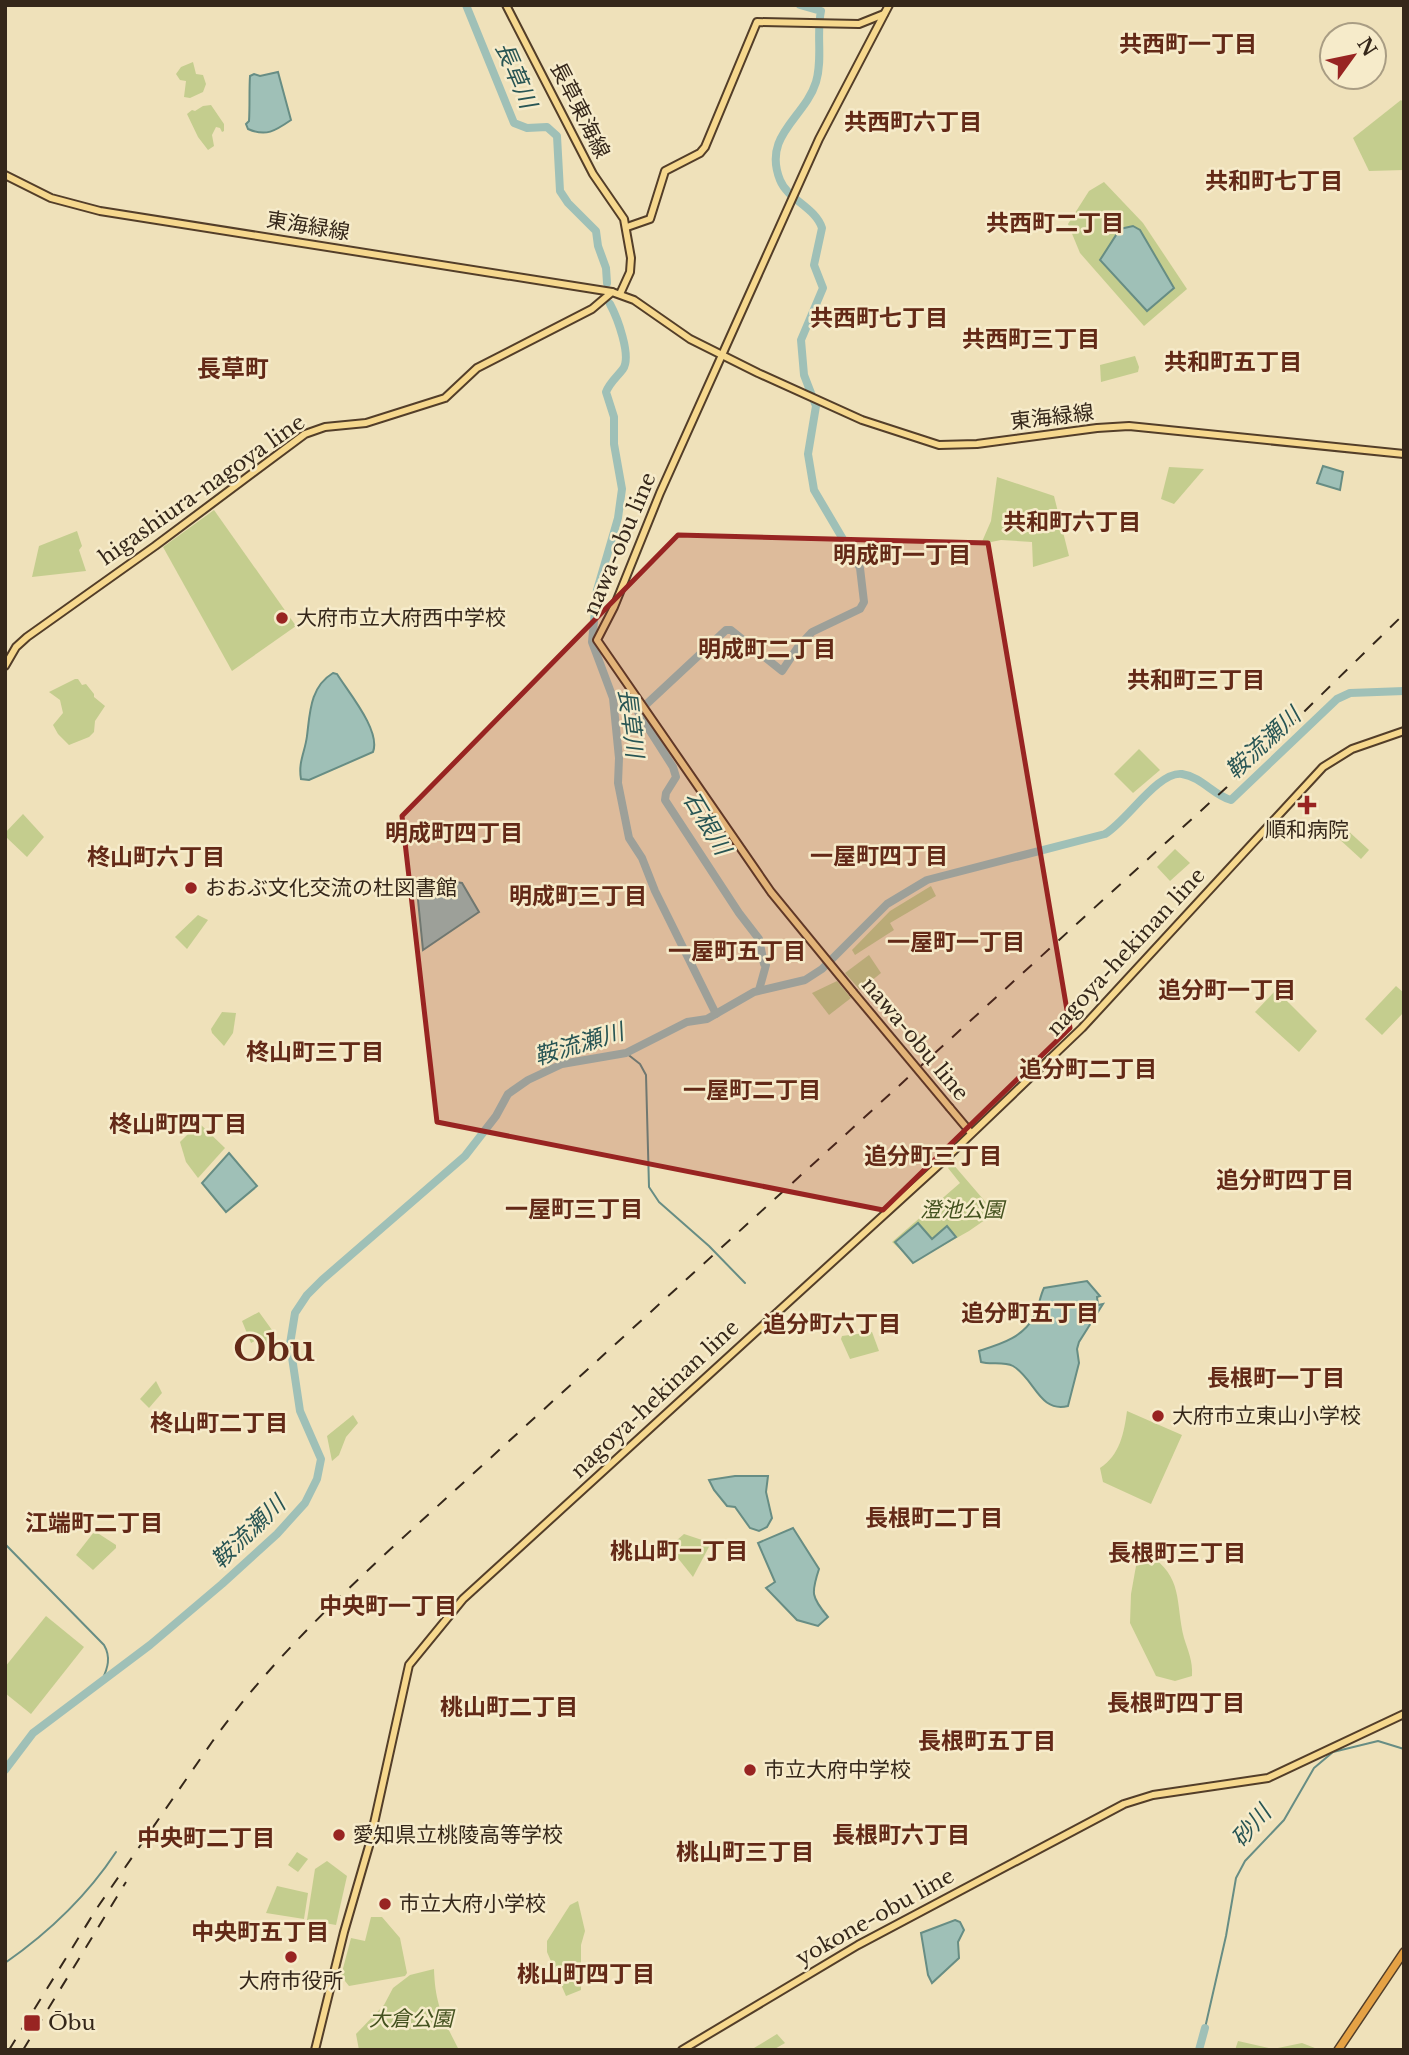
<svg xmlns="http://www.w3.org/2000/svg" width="1409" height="2055" font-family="'Libre Baskerville','Noto Sans JP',serif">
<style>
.green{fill:#c4cd8e}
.water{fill:#9fc0b7;stroke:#678d84;stroke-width:2}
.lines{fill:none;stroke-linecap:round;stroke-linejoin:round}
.stream{stroke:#678d84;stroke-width:2}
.river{stroke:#9fc0b7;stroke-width:8}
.major-casing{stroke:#533e29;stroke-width:10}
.highway-casing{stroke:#533e29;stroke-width:10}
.major{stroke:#f6d88e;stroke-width:6}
.highway{stroke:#e5a245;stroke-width:7}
.rail{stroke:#35271a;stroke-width:2;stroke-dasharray:12 12;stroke-linecap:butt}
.major-bridge-casing{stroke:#533e29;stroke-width:10;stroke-linecap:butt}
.major-bridge{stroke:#f6d88e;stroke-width:6}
.marked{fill:#982422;fill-opacity:0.2;stroke:#982422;stroke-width:5;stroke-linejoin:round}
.poi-dot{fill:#982422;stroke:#f6ebca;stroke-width:2.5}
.labels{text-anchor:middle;stroke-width:5;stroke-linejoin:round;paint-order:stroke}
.street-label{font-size:21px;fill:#35271a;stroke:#f6ebca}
.poi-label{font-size:21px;fill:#35271a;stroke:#f6ebca;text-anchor:start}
.park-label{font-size:21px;font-style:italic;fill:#44521f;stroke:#f6ebca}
.neighbourhood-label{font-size:23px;font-weight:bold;fill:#632917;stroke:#f6ebca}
.water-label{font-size:23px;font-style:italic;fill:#285554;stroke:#f6ebca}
.quarter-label{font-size:24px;font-weight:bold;fill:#632917;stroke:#f6ebca}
.town-label{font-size:35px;font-weight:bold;fill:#632917;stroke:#f6ebca}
</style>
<rect width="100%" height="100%" fill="#efe1ba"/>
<g class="green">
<polygon points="193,62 196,74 203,75 206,84 203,92 190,98 184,97 186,81 180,80 176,74 181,67"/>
<polygon points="1401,100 1404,103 1404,170 1369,171 1353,138"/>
<polygon points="211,105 224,124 224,131 222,132 220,128 216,127 212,135 214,146 208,150 198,137 187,114 192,110 195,111 203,106"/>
<polygon points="1104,182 1143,223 1187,289 1144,326 1080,253 1068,224 1089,191"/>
<polygon points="1135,356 1139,367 1138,372 1101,382 1100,365"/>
<polygon points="1169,467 1204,469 1174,504 1161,499"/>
<polygon points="997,477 1054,496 1069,556 1033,567 1032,542 1001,540 981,544 991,521"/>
<polygon points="214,510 296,626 232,671 163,547"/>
<polygon points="77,531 82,546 79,550 86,571 32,577 39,546"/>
<polygon points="75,679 78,679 82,685 86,684 94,694 94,697 105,706 95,721 94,732 89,737 69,745 58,734 53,725 63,713 60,700 49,692"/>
<polygon points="1139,749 1160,770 1133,793 1114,774"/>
<polygon points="23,814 44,837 27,857 5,836 5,833"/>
<polygon points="1334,818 1369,850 1361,859 1326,827"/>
<polygon points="1175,849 1190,863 1170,881 1157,867"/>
<polygon points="931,886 936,896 890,923 894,930 855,955 852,950 890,911"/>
<polygon points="198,915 208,920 187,949 175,937"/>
<polygon points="869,955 881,973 860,990 845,973"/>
<polygon points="837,981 851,998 829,1015 812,993"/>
<polygon points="1396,986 1404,993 1404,1012 1382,1035 1365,1019"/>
<polygon points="1276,990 1317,1031 1299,1052 1255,1012"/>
<polygon points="222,1012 236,1013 233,1033 224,1046 212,1033 211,1029"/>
<polygon points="199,1123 225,1148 198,1178 186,1162 180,1142"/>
<polygon points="952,1163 995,1213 969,1231 914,1262 892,1242 960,1183 948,1168"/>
<polygon points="259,1312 272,1330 269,1354 262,1337 251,1343 242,1321"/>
<polygon points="872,1332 879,1351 850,1359 841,1339 842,1336"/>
<polygon points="156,1381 162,1393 149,1408 140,1399"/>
<path d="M1127 1411 1182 1435 1151 1504 1103 1482 1100 1468C1120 1455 1124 1433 1127 1411Z"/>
<polygon points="353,1415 358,1423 346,1437 339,1455 332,1461 327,1436"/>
<polygon points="94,1532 96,1532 116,1545 116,1548 93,1570 76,1555"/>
<polygon points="684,1534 711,1543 693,1577 669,1547"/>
<path d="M1148 1554C1184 1577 1175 1602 1184 1638 1188 1651 1193 1661 1192 1676L1175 1681 1156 1676 1130 1623 1131 1594 1136 1566Z"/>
<polygon points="46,1616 84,1647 31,1714 5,1693 5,1667"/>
<polygon points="297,1852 308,1859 298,1872 288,1865"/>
<polygon points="327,1861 347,1876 336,1925 307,1920 315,1869"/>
<polygon points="277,1886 308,1893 304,1919 266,1913"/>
<polygon points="578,1901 585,1931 581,1945 581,1990 566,1996 547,1952 547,1941 570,1905"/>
<polygon points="371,1917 382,1917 400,1938 407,1973 405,1976 349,1986 341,1976 351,1938 365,1941"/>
<path d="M434 1969C435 2004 443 2019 459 2050H359L356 2034 384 2005 393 1988 410 1975Z"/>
<polygon points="777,2034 785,2043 773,2050 754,2048"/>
<polygon points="1238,2041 1273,2049 1302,2043 1320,2050 1235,2050"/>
</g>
<g class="water">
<path d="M278 72 291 120C275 131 266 137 248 129L246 124 249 121C250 105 249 91 250 76L254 74 260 76Z"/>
<polygon points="1133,226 1140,230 1174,288 1147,311 1100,260 1120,229"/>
<polygon points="1323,466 1343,472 1340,490 1317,483"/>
<path d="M333 673 337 674C349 693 381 731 373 752L309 780 301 779C298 762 305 752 307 736 310 712 310 687 333 673Z"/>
<polygon points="442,880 462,883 479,912 423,950 417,890"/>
<polygon points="229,1153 257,1186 226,1212 202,1183"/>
<polygon points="918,1223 932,1239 947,1226 956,1237 913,1263 895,1242"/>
<path d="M1087 1281 1100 1296 1097 1297 1098 1305 1103 1304 1079 1342 1077 1349 1079 1363 1068 1406C1039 1413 1035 1379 1013 1366 1004 1361 990 1365 981 1362L979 1351C1001 1344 1023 1338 1035 1315 1039 1306 1040 1296 1044 1288Z"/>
<polygon points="735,1476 768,1476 766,1492 772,1518 767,1527 759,1531 750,1528 735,1507 727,1506 714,1490 709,1480"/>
<path d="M793 1528 819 1569C811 1593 811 1597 828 1617L818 1626 797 1620 766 1588 775 1582 758 1543Z"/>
<polygon points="955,1920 960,1922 964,1930 958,1942 959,1958 932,1983 928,1975 921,1933"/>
</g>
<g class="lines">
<g class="stream">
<polyline points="626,1053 640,1064 646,1075 649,1187 659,1202 709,1246 745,1283"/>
<path d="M5 1544 104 1645C111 1657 108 1668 102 1680"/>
<path d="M5 1963C48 1933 87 1896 116 1852"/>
<polyline points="1205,2028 1226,1936 1236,1878 1245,1861 1284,1820 1314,1768 1333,1752 1378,1741 1404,1749"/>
</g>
<g class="river">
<polyline points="466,5 514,123 527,128 547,127 557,136 560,191 568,203 596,231 598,246 606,268 607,283"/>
<path d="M610 304C617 317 632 356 623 369 617 377 610 382 606 392L614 417V444L622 489 618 518 597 590 592 642 613 698 619 758 618 783 629 838 642 858 655 891 716 1014"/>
<path d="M759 990 766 965 764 964 759 939 739 913 665 800 666 793 676 777 673 767 638 712 726 630H731L782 671 798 647 812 632 860 609 864 602 860 568 814 490 808 454 816 406 804 375 801 340 823 288 814 265 822 228C815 207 788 200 780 180 762 135 805 118 816 82 823 59 816 34 821 11L800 5"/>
<path d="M5 1770 33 1733 150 1645 222 1584 277 1534 305 1503 317 1479 321 1459 300 1411 290 1344 295 1313 307 1295 322 1280 465 1156 496 1116 508 1094 528 1080 562 1064 626 1053 687 1022 707 1019 754 992 805 980 822 969 887 904 927 880 1105 834C1127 821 1158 771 1182 774 1202 777 1213 795 1231 800L1337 699 1350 693 1404 691"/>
<polyline points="1199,2050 1205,2028"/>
</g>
<g class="major-casing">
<g id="major">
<polyline points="506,5 593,174 624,219 631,258 630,272 620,294"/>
<polyline points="5,175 51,198 100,211 612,292"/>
<polyline points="627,227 650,219 665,171 700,153 705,147 757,22 859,24 884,14"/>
<polyline points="5,666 16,647 27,637 155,546 305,434 325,427 366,423 445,398 477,368 592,309 612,292 634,300 690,339 758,373 862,420 939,445 977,444 1097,428 1129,426 1404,454"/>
<polyline points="853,992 771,892 597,640 614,607 660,493 819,139 889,5"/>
<polyline points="950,1108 971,1133"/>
<polyline points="315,2050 344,1932 369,1846 409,1665 463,1599 942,1162 1082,1028 1323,767 1352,749 1404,731"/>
<polyline points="682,2050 858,1945 1124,1804 1153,1795 1268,1778 1404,1714"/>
</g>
</g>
<g class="highway-casing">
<polyline id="highway" points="1338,2050 1404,1952"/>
</g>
<use href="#major" class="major"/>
<use href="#highway" class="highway"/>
<g class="rail">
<path d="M9 2050 97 1908 212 1742C265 1668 329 1606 396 1544L1227 787 1404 614"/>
<polyline points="23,2050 126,1882"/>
</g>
<g class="major-bridge-casing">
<polyline id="major-bridge" points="853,992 950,1108"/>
</g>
<use href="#major-bridge" class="major-bridge"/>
</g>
<path class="marked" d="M678 535 988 543 1070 1028 883 1210 437 1122 402 816Z"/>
<g class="poi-dot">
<circle cx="282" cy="618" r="7"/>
<path d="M1303.5 794.5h7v7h7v7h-7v7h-7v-7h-7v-7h7z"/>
<circle cx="191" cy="888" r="7"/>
<circle cx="1158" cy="1416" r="7"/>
<circle cx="750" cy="1770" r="7"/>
<circle cx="339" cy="1835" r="7"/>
<circle cx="385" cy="1904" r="7"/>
<circle cx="291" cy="1957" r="7"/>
<rect x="23" y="2014" width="18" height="18" rx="3.5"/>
</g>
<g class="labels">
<g class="street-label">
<text transform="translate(580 110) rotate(63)" y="7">長草東海線</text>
<text transform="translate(308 226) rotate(9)" y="7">東海緑線</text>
<text transform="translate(1052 417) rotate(-7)" y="7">東海緑線</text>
<text transform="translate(202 490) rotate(-35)" y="7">higashiura-nagoya line</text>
<text transform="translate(620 544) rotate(-67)" y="7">nawa-obu line</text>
<text transform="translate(1126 952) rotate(-47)" y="7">nagoya-hekinan line</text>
<text transform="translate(915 1039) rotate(50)" y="7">nawa-obu line</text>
<text transform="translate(655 1399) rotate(-43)" y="7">nagoya-hekinan line</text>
<text transform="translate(875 1917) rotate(-29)" y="7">yokone-obu line</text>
</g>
<g class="poi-label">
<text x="296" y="625">大府市立大府西中学校</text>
<text x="1307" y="837" text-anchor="middle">順和病院</text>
<text x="205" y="895">おおぶ文化交流の杜図書館</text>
<text x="1172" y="1423">大府市立東山小学校</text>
<text x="764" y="1777">市立大府中学校</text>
<text x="353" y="1842">愛知県立桃陵高等学校</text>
<text x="399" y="1911">市立大府小学校</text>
<text x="291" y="1988" text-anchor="middle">大府市役所</text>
<text x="48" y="2030">Ōbu</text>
</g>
<g class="park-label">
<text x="962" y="1217">澄池公園</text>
<text x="411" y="2026">大倉公園</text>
</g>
<g class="neighbourhood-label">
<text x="1188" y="52">共西町一丁目</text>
<text x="913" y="130">共西町六丁目</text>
<text x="1274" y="189">共和町七丁目</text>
<text x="1055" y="231">共西町二丁目</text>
<text x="879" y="326">共西町七丁目</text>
<text x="1031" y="347">共西町三丁目</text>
<text x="1233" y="370">共和町五丁目</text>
<text x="1072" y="530">共和町六丁目</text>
<text x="902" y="563">明成町一丁目</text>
<text x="767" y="657">明成町二丁目</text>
<text x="1196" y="688">共和町三丁目</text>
<text x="454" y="841">明成町四丁目</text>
<text x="879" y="864">一屋町四丁目</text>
<text x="156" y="865">柊山町六丁目</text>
<text x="578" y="904">明成町三丁目</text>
<text x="956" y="950">一屋町一丁目</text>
<text x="737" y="959">一屋町五丁目</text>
<text x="1227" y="998">追分町一丁目</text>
<text x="315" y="1060">柊山町三丁目</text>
<text x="1088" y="1077">追分町二丁目</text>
<text x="752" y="1098">一屋町二丁目</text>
<text x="178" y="1132">柊山町四丁目</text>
<text x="933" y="1164">追分町三丁目</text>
<text x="1285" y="1188">追分町四丁目</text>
<text x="574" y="1217">一屋町三丁目</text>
<text x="1030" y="1321">追分町五丁目</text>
<text x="832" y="1332">追分町六丁目</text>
<text x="1276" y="1386">長根町一丁目</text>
<text x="219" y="1431">柊山町二丁目</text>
<text x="934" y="1526">長根町二丁目</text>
<text x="94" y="1531">江端町二丁目</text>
<text x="679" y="1559">桃山町一丁目</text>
<text x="1177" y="1561">長根町三丁目</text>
<text x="388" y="1614">中央町一丁目</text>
<text x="1176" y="1711">長根町四丁目</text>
<text x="509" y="1715">桃山町二丁目</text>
<text x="987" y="1749">長根町五丁目</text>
<text x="901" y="1843">長根町六丁目</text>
<text x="206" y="1846">中央町二丁目</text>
<text x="745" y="1860">桃山町三丁目</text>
<text x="260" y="1940">中央町五丁目</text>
<text x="586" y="1982">桃山町四丁目</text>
</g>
<g class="water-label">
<text transform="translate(516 75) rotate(67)" y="8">長草川</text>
<text transform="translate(631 723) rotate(83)" y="8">長草川</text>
<text transform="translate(1263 743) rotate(-43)" y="8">鞍流瀬川</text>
<text transform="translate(707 823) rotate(59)" y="8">石根川</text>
<text transform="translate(579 1044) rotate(-17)" y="8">鞍流瀬川</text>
<text transform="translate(248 1532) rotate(-44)" y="8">鞍流瀬川</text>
<text transform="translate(1251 1826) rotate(-49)" y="8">砂川</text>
</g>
<g class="quarter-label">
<text x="233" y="377">長草町</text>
</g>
<g class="town-label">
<text x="274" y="1361">Obu</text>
</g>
</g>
<rect width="1409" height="2055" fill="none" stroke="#35271a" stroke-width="14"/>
<g transform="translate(1353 56) rotate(57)"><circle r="33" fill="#f6ebca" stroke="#a99d84" stroke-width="2"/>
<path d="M0-5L12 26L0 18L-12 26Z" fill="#982422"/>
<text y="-10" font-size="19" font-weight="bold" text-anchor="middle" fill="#35271a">N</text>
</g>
</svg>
